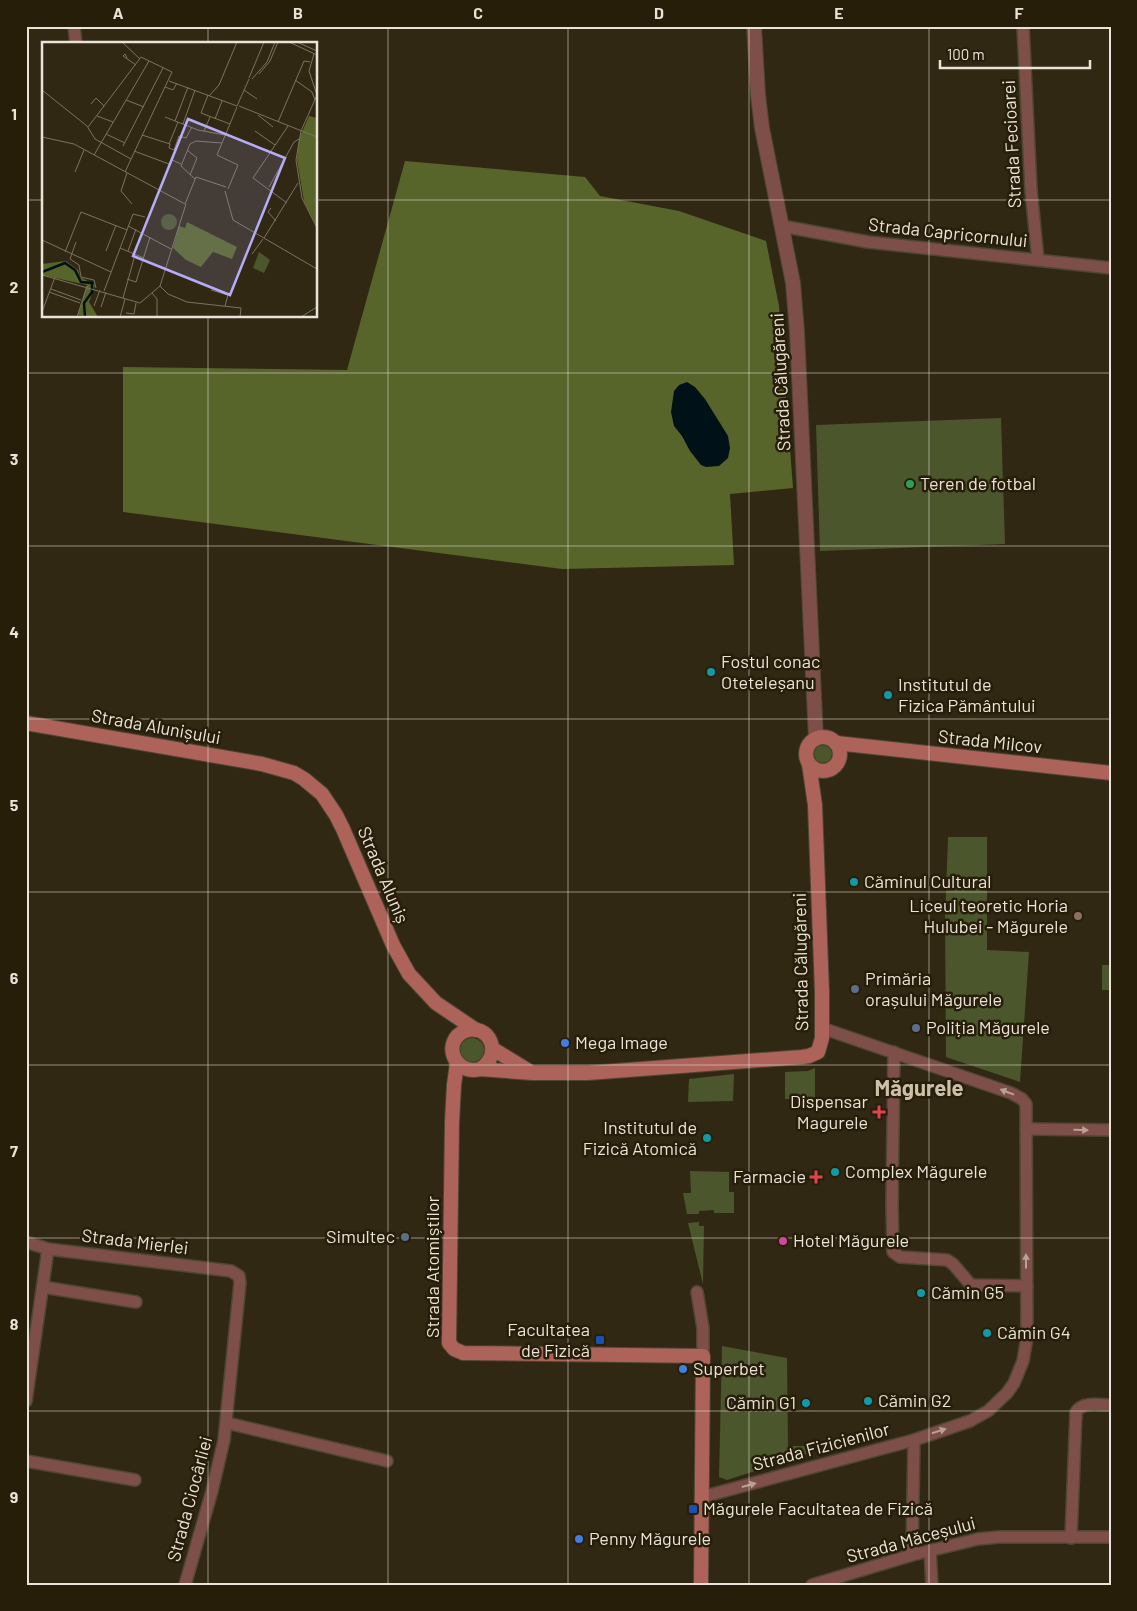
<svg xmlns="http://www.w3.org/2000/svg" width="1137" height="1611" font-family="Barlow,sans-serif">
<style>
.green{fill:#4b562c}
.forest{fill:#57652b}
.water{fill:#001217}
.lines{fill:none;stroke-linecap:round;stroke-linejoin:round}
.minor-casing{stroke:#4f4633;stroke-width:14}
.tertiary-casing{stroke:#4f4633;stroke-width:16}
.secondary-casing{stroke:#4f4633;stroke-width:16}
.minor{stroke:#7e4f48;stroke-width:11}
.tertiary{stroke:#7e4f48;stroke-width:14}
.secondary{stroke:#ad6359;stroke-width:14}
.oneway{fill:#b9a197}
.grid{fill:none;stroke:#eae4d8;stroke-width:1;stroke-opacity:0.55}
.leisure-dot{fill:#2e9e5b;stroke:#271e0a;stroke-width:2}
.culture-dot{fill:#0f9aa8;stroke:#271e0a;stroke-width:2}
.education-dot{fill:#8d6e63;stroke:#271e0a;stroke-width:2}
.service-dot{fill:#5c6f8a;stroke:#271e0a;stroke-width:2}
.shop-dot{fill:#3f7fe0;stroke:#271e0a;stroke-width:2}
.health-dot{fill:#e0444e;stroke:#271e0a;stroke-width:2}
.hotel-dot{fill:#d1479c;stroke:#271e0a;stroke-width:2}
.transit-dot{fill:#1a4fb4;stroke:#271e0a;stroke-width:2}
.labels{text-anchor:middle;stroke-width:5;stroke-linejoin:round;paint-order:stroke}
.street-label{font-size:18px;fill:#eae4d8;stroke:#271e0a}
.poi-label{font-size:18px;fill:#eae4d8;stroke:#271e0a;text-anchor:start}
.district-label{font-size:22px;font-weight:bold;fill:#ccc0a8;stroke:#271e0a}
.inset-river{fill:none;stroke:#001217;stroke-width:2.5}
.inset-road{fill:none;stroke:#7b7362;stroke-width:1}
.view{fill:#b5acf8;fill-opacity:0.15;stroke:#b5acf8;stroke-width:2.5}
.inset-edge{fill:none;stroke:#eae4d8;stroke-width:2.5}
.neatline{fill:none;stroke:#eae4d8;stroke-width:2}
.grid-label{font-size:16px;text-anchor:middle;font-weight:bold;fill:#eae4d8}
</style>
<rect width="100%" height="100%" fill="#312814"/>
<g class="green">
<polygon points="1001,418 1005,544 820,551 816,425"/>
<circle cx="823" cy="754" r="9"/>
<polygon points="948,837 987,837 987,950 1029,952 1020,1082 946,1057 945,918"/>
<rect x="1102" y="965" width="9" height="25"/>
<circle cx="472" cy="1050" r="12"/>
<polygon points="815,1068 815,1099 785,1099 785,1072 808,1071"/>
<polygon points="734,1074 733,1101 688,1102 689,1079"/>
<polygon points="690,1171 729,1172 729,1192 734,1192 734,1213 714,1213 714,1210 699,1211 699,1214 687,1214 683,1193 691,1193"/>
<polygon points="699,1222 699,1226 704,1226 703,1284 688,1223"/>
<polygon points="722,1346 787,1358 788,1446 814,1446 813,1452 727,1480 719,1477"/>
</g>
<polygon class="forest" points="405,161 585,177 600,196 679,211 766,241 779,306 793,488 730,494 734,565 562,569 123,512 123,367 347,370"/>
<polygon class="water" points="687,382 695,387 705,399 728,436 730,448 728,458 719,466 706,467 701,465 690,451 682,436 674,426 671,412 674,391 679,385"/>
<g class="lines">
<g class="minor-casing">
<g id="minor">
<polyline points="74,26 76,44"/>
<polyline points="1023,26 1031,190 1038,260"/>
<polyline points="782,226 868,242 1111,268"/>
<polyline points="894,1052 892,1204 893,1252 900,1257 947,1260 953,1264 971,1285 1027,1286"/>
<polyline points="1026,1129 1111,1130"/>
<polyline points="26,1242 48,1249 231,1271 239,1276 240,1283 224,1440 212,1491 185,1585"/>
<polyline points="43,1287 136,1302"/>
<polyline points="697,1292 703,1328 703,1356"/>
<polyline points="26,1401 48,1249"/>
<polyline points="227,1423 387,1461"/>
<polyline points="26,1461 135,1480"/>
<polyline points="702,1497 914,1440 970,1421 988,1411 1007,1393 1014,1383 1023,1361 1027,1337 1026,1104 1022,1099 1011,1093 822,1028"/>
<path d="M1071 1538 1076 1412C1083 1401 1099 1405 1111 1405"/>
<polyline points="930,1550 932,1585"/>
<polyline points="912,1555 914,1440"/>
<polyline points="812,1585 912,1555 978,1539 999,1537 1111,1537"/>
</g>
</g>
<g class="tertiary-casing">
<polyline id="tertiary" points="754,26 758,95 762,128 793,283 797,332 816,739"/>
</g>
<g class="secondary-casing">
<g id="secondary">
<polyline points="26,723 262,764 294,773 304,779 322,794 336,815 343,829 393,945 409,974 436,1003 476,1030"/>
<circle cx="823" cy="754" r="17"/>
<polyline points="836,743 1111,773"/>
<polyline points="493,1049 529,1071"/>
<polyline points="457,1063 454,1085 452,1122 449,1343 454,1349 463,1353 703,1356 701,1585"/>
<path d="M480 1069C504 1055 489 1022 465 1031 441 1041 454 1076 480 1069L532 1073H588L802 1057 809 1056 818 1052 822 1038V992L815 805 809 764"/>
</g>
</g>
<use href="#minor" class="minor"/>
<use href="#tertiary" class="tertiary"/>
<use href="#secondary" class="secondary"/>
</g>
<defs><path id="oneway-solid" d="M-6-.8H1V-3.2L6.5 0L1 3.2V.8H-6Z" transform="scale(1.25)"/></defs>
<g class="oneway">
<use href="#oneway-solid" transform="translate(1007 1092) rotate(-159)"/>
<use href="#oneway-solid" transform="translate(1081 1130) rotate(1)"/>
<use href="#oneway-solid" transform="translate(1026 1261) rotate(-90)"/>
<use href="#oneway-solid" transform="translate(939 1431) rotate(-18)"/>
<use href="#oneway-solid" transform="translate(749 1485) rotate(-15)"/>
</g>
<path class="grid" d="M208 26V44M388 26V1585M568 26V1585M749 26V1585M929 26V1585M26 200H44M316 200H1111M208 316V1585M26 373H1111M26 546H1111M26 719H1111M26 892H1111M26 1065H1111M26 1238H1111M26 1411H1111"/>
<circle class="leisure-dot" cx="910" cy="484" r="5"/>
<g class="culture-dot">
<circle cx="711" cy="672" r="5"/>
<circle cx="888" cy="695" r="5"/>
<circle cx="854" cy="882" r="5"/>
<circle cx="707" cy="1138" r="5"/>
<circle cx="835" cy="1172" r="5"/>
<circle cx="921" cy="1293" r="5"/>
<circle cx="987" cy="1333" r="5"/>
<circle cx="868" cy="1401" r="5"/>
<circle cx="806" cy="1403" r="5"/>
</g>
<circle class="education-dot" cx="1078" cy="916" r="5"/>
<g class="service-dot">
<circle cx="855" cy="989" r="5"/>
<circle cx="916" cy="1028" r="5"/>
<circle cx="405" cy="1237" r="5"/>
</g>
<g class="shop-dot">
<circle cx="565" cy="1043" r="5"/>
<circle cx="683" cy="1369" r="5"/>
<circle cx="579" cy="1539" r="5"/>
</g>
<g class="health-dot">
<path d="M876.5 1104.5h5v5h5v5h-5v5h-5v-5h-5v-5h5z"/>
<path d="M813.5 1169.5h5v5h5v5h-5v5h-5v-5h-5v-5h5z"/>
</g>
<circle class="hotel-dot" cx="783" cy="1241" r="5"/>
<g class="transit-dot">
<rect x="595" y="1335" width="10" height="10" rx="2.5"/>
<rect x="688" y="1504" width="10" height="10" rx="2.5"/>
</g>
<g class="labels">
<g class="street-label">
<text transform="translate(1012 144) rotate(-93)" y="6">Strada Fecioarei</text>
<text transform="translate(948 233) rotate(6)" y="6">Strada Capricornului</text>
<text transform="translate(781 382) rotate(-93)" y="6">Strada Călugăreni</text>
<text transform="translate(156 727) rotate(10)" y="6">Strada Alunișului</text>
<text transform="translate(990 742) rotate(6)" y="6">Strada Milcov</text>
<text transform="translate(383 875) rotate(67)" y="6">Strada Aluniș</text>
<text transform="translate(801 962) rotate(-91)" y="6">Strada Călugăreni</text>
<text transform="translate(135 1242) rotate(7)" y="6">Strada Mierlei</text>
<text transform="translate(433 1267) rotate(-90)" y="6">Strada Atomiștilor</text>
<text transform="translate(821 1447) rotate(-15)" y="6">Strada Fizicienilor</text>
<text transform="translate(190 1499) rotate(-75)" y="6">Strada Ciocârliei</text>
<text transform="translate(911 1540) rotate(-15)" y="6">Strada Măceșului</text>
</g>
<g class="poi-label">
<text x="920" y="490">Teren de fotbal</text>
<text x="721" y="668">Fostul conac<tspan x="721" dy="21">Oteteleșanu</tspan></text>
<text x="898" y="691">Institutul de<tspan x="898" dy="21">Fizica Pământului</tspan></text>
<text x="864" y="888">Căminul Cultural</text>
<text x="1068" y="912" text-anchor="end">Liceul teoretic Horia<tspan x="1068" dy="21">Hulubei - Măgurele</tspan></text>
<text x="865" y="985">Primăria<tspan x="865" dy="21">orașului Măgurele</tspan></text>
<text x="926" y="1034">Poliția Măgurele</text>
<text x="575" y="1049">Mega Image</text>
<text x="868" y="1108" text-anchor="end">Dispensar<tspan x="868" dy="21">Magurele</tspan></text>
<text x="697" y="1134" text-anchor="end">Institutul de<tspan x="697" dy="21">Fizică Atomică</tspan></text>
<text x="845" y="1178">Complex Măgurele</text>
<text x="806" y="1183" text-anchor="end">Farmacie</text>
<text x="395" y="1243" text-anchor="end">Simultec</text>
<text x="793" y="1247">Hotel Măgurele</text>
<text x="931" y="1299">Cămin G5</text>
<text x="590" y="1336" text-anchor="end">Facultatea<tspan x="590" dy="21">de Fizică</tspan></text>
<text x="997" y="1339">Cămin G4</text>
<text x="693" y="1375">Superbet</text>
<text x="878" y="1407">Cămin G2</text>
<text x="796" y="1409" text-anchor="end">Cămin G1</text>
<text x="703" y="1515">Măgurele Facultatea de Fizică</text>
<text x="589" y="1545">Penny Măgurele</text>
</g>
<g class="district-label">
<text x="919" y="1096">Măgurele</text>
</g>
</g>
<g transform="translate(42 42)">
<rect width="275" height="275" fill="#312814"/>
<path d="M119 180a8 8 0 1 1 16 0a8 8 0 1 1-16 0ZM217 210 228 218 222 231 211 226Z" fill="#4b562c"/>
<path d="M267 74 275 76V185L262 159 255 118 257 97ZM145 180 195 205 190 217 171 210 159 225 144 218 131 206 137 184 143 186ZM24 219 36 228 38 235 53 243 47 260 56 275 36 273 45 243 0 233V222Z" fill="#57652b"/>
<path class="inset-river" d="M0 230 23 221 33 228 39 240 50 241V250L42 261 43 275"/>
<path class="inset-road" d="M80 0 98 17M247 0 275 13M255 0 275 9M272 12 267 29 275 53 259 89 254 118 260 156 275 186M85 16 83 12 81 14 94 23M217 32 228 19 236 0M207 36 222 0M210 37 225 20 233 0M253 38 270 50 273 58M127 39 195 64M123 45 131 48 135 41M0 48 45 84 53 97 89 117M202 48 215 57M166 53 159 71 188 82M167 54 177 43 195 0M84 58 102 65M62 64 99 15 130 30 83 130M195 64 207 37M197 64 275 95M216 73 231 85M55 74 71 80M123 75 156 88 183 93M173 77 180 59M133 79 146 45M236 80 262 19 268 20M141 82 153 48M46 85 62 64 54 56 49 62M162 89 168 75M213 89 233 103M64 92 83 101M100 93 128 102 127 106 132 108 137 94 144 96 150 85M0 95 32 102 143 162 154 135 184 145M127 102 136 80M81 104 121 26M145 108 155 116 148 133M92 109 127 122 130 118 139 122M52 113 107 19M33 130 42 108M85 131 79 149 90 162M153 137 139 124 148 102 154 99 180 101M227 145 252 100 257 97M186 147 196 123 175 113 195 65M183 149 191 178 275 227M245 161 211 136 246 84M229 166 226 170 234 179M86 184 129 207M222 196 256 141M0 198 69 230M34 200 28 217 37 223 39 235 52 238 54 246M78 206 102 216M64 209 74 183M86 209 94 187M23 210 39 170 85 188M210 212 221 197M0 233 98 261 118 244 144 162M85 237 94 240 108 195M118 244 126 252 145 260 199 266 198 275M9 247 39 258M169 248 186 253 183 264M62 249 91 172 103 175M7 250 38 261M110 251 115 257V275M81 256 93 213M52 264 58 248M59 265 64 250M0 270 13 235M84 271 92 272 94 261M35 275 45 244M78 275 83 257M259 275 275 265"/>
<path class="view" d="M146 77 243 116 188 253 91 214Z"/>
<rect width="275" height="275" class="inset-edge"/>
</g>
<rect width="1137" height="1611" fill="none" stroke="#271e0a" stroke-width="55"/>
<path d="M940 60v8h150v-8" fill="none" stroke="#eae4d8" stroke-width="2.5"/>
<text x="947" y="60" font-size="15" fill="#eae4d8" stroke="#271e0a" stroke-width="4" paint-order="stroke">100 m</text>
<rect x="28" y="28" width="1082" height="1556" class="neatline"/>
<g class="grid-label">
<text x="118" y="19">A</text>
<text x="298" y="19">B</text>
<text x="478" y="19">C</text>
<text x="659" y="19">D</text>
<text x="839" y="19">E</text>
<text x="1019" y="19">F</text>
<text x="14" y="120">1</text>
<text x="14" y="293">2</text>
<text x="14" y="465">3</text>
<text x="14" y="638">4</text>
<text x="14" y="811">5</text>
<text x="14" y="984">6</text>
<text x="14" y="1157">7</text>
<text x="14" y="1330">8</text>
<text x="14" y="1503">9</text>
</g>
</svg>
